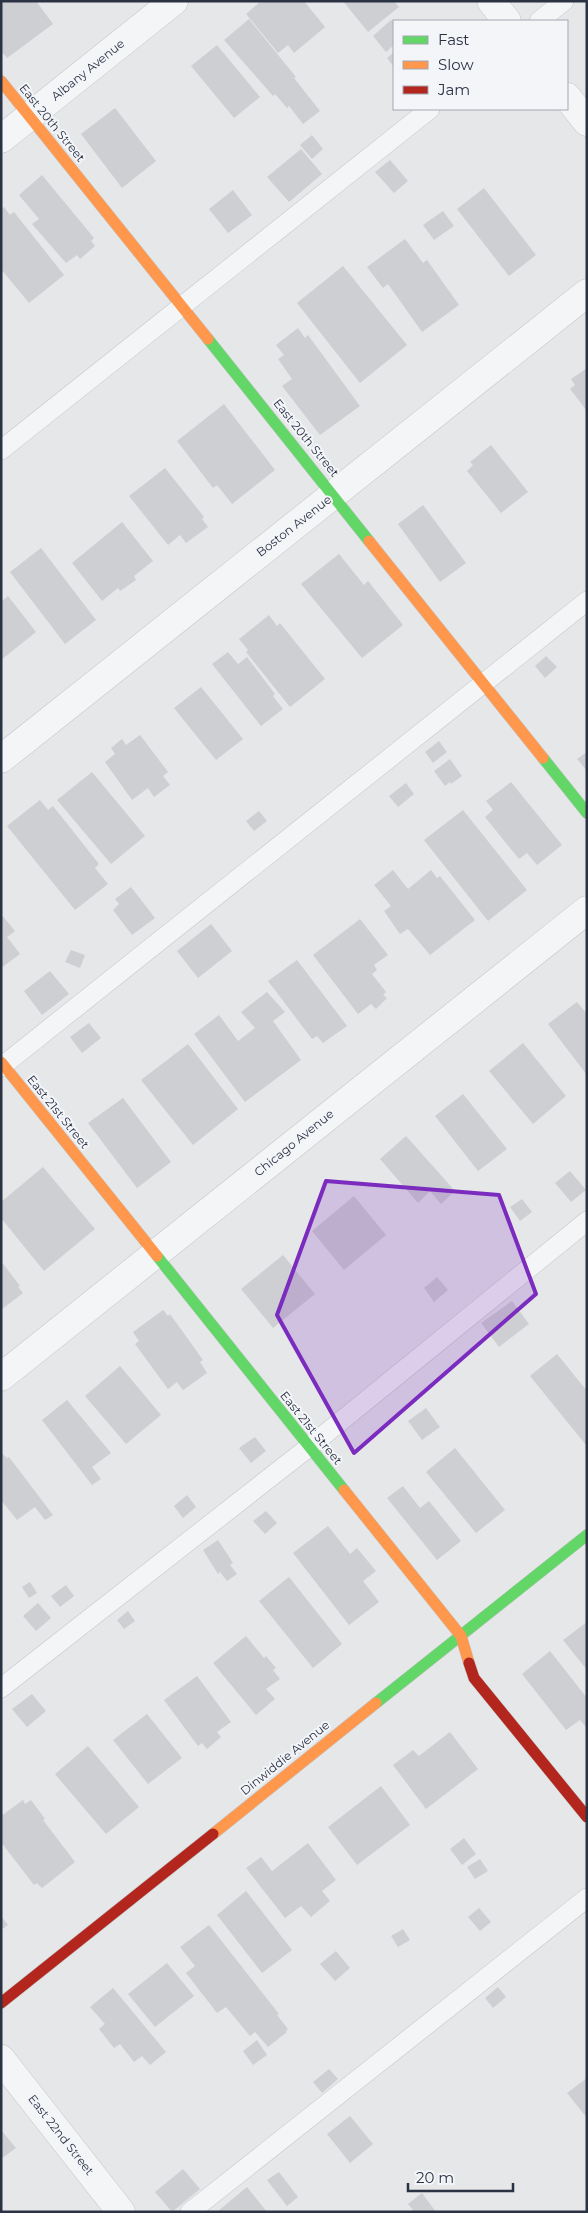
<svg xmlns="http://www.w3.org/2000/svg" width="588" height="2213" font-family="Montserrat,sans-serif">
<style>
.building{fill:#cecfd2}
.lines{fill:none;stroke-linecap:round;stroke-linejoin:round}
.lane-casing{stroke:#c3c5c7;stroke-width:20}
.street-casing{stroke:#c3c5c7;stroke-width:29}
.fast-casing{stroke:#c3c5c7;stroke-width:12}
.slow-casing{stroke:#c3c5c7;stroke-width:12}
.jam-casing{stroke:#c3c5c7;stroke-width:12}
.lane{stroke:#f4f5f6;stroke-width:19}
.street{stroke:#f4f5f6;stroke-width:28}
.fast{stroke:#63d668;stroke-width:11}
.slow{stroke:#ff974d;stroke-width:11}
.jam{stroke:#b3261e;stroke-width:11}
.marked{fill:#7b2cbf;fill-opacity:0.2;stroke:#7b2cbf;stroke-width:4;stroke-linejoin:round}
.labels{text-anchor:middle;stroke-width:4;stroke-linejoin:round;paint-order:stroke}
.street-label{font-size:12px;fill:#2b3244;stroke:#f3f5f9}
</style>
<rect width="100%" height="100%" fill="#e5e7e9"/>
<g class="building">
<polygon points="1,1 36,1 53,24 7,58 1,51"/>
<polygon points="261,1 304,1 325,27 294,53 288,45 278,53 246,14"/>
<polygon points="343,1 394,1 399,7 368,32"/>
<polygon points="249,19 296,77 294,78 320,111 303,124 289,106 287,108 275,94 273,96 224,40"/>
<polygon points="391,20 394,23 394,45 386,52 373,36"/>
<polygon points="217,45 260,97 234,118 191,66"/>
<polygon points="394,52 394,67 387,58"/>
<polygon points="115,108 156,161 122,188 81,134"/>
<polygon points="312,135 323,149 312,159 300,145"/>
<polygon points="301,149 322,174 289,202 267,177"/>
<polygon points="390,160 408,181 394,193 375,172"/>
<polygon points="42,175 94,238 91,241 95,246 80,259 77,255 66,263 32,224 39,219 19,195"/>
<polygon points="484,188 536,255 509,276 457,209"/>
<polygon points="233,190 252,215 228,233 209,209"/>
<polygon points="4,207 10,215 14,212 64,275 29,303 1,269 1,209"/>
<polygon points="443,211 454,226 434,240 423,225"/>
<polygon points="405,239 423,263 427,260 459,305 422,332 388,284 383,288 367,267"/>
<polygon points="343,266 407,345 360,383 297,303"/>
<polygon points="298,328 305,338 308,335 360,406 320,435 282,386 292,379 278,359 284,355 276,345"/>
<polygon points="587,368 587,411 570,389 575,385 571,379"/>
<polygon points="224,404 275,470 232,504 217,485 213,488 177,441"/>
<polygon points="491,445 528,492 501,513 467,471 473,465 470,462"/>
<polygon points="165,468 204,517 202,519 208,527 186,543 180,535 168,545 129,496"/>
<polygon points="423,505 466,563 440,582 398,524"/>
<polygon points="122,522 153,561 134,576 136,580 120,591 118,588 102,601 72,563"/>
<polygon points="41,548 96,620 65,644 10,572"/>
<polygon points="339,554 364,585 368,581 403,625 362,658 301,584"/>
<polygon points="8,596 36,632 1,660 1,602"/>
<polygon points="269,615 277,626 280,623 325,679 290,707 246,652 248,650 239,639"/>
<polygon points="228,652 238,664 247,657 275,694 273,696 283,709 261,726 212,664"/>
<polygon points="546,656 557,667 545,678 535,666"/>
<polygon points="201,687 243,739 216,760 174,708"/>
<polygon points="140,735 168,772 163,776 170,785 154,797 148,788 132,800 105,762 115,754 111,748 122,739 126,745"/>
<polygon points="439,741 447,752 433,763 425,752"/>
<polygon points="587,752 587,771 577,759"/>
<polygon points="450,759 462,776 451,784 450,782 445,786 434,771"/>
<polygon points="92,772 145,836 111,864 57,800"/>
<polygon points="511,782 562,845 537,865 527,853 519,859 485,817 493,810 486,801"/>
<polygon points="406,783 414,794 398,807 389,796"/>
<polygon points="40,800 48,810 53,806 99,864 95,868 108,884 75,910 7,826"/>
<polygon points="463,810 527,890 488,921 424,840"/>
<polygon points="259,811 267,821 254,831 246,821"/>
<polygon points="393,870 408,889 431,870 437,878 440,876 475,920 430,955 408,929 400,934 384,911 391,906 374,885"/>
<polygon points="131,887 155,918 132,935 113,910 119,904 115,899"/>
<polygon points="1,914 15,931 7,937 20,954 1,968"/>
<polygon points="360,919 388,955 374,965 377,970 372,974 386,992 383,995 387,998 376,1009 371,1004 358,1014 313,955"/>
<polygon points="211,924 232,951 198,978 177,951"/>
<polygon points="71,950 85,955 80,968 65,962"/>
<polygon points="297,960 347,1026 323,1043 317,1036 312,1039 268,981"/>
<polygon points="50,971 69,994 42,1015 24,991"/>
<polygon points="267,992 285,1012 273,1021 301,1060 245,1102 194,1034 219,1015 238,1041 255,1028 241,1012"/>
<polygon points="577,1002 587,1014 587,1075 548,1024"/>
<polygon points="89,1023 101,1038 82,1053 70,1037"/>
<polygon points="523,1043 566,1096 533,1124 489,1071"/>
<polygon points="188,1044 238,1109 193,1145 141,1080"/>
<polygon points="463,1094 507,1149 478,1171 435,1116"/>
<polygon points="123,1098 171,1162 137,1188 88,1123"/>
<polygon points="406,1136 455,1191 441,1204 430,1191 418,1203 380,1159"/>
<polygon points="43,1167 95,1229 44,1271 1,1218 1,1202"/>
<polygon points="570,1171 586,1190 571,1202 555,1183"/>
<polygon points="354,1196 386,1235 344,1270 312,1231"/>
<polygon points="522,1199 532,1212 520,1221 510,1207"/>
<polygon points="283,1255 315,1294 273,1328 241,1289"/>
<polygon points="1,1261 20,1286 18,1287 23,1293 1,1310"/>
<polygon points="437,1277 448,1290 434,1302 424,1288"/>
<polygon points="512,1301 529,1324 499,1347 481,1323"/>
<polygon points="163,1310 168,1316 170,1314 203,1360 200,1362 207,1373 183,1390 177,1382 168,1389 135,1344 139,1341 133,1332"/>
<polygon points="557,1354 587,1391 586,1445 530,1376"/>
<polygon points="120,1366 161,1415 126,1444 85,1396"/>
<polygon points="67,1400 111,1453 92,1467 101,1479 92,1485 42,1420"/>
<polygon points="426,1408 440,1427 422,1440 408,1421"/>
<polygon points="255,1437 266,1451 251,1463 239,1448"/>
<polygon points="455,1448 505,1510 476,1533 426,1472"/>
<polygon points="1,1452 7,1458 9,1457 53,1515 45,1520 35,1507 17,1520 1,1500"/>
<polygon points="403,1486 420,1508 429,1501 461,1541 437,1560 387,1498"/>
<polygon points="187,1495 196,1507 183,1518 174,1506"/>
<polygon points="266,1511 277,1523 265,1534 253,1521"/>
<polygon points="328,1526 350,1554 357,1548 376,1571 363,1581 379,1602 349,1625 293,1553"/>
<polygon points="218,1540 233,1563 230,1565 237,1574 227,1581 220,1572 218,1574 203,1550"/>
<polygon points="289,1577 342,1644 313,1668 259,1601"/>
<polygon points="30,1582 37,1593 29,1598 22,1587"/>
<polygon points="66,1585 74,1596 60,1607 51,1596"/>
<polygon points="38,1603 51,1618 36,1631 23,1616"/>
<polygon points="128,1611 135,1621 124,1629 117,1620"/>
<polygon points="587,1622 587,1670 563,1640"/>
<polygon points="246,1636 264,1658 266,1656 276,1668 273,1670 280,1679 266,1689 275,1699 256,1715 213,1663"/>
<polygon points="550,1651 587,1698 587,1728 580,1720 566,1730 522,1674"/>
<polygon points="197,1676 231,1722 217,1732 221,1737 207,1749 202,1743 198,1746 164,1700"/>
<polygon points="32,1694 46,1711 27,1727 12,1709"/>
<polygon points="147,1714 182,1758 148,1784 113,1740"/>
<polygon points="450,1732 478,1769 426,1809 393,1765 413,1750 419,1756"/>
<polygon points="88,1746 139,1807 106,1834 55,1774"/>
<polygon points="381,1786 410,1825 357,1865 328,1827"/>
<polygon points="23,1800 25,1804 31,1800 45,1819 43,1820 75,1862 42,1888 37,1883 34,1885 1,1842 1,1816"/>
<polygon points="464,1838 476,1854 462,1865 450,1849"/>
<polygon points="308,1843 336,1880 322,1891 330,1901 311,1917 301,1906 285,1918 246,1868 261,1857 272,1871"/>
<polygon points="480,1859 488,1871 475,1879 467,1867"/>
<polygon points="246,1891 292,1950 262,1973 217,1915"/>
<polygon points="479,1908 491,1922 480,1931 468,1917"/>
<polygon points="1,1916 8,1925 1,1930"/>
<polygon points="209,1925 279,2014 277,2015 288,2029 286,2031 287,2032 268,2047 255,2032 250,2036 226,2007 217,2013 186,1973 195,1966 180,1947"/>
<polygon points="403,1929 410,1940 398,1947 391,1936"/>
<polygon points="336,1951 350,1968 335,1981 320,1964"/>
<polygon points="167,1963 194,1996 155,2027 128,1994"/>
<polygon points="498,1987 506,1997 493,2008 485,1998"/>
<polygon points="113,1988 166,2052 150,2065 142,2056 134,2062 120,2044 114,2048 99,2029 105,2024 90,2007"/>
<polygon points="257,2040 267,2055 253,2065 243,2051"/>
<polygon points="329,2069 338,2079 322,2093 313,2082"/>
<polygon points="587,2078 587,2118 567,2093"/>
<polygon points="350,2116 373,2144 350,2163 327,2134"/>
<polygon points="1,2130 16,2148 1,2159"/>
<polygon points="183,2169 200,2189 172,2212 155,2192"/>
<polygon points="279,2172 298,2197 287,2206 267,2180"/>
<polygon points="247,2187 267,2212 217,2212"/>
<polygon points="422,2193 436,2212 411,2212 413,2210 408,2204"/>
</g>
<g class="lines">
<g class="lane-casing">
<g id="lane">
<polyline points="539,21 564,1"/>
<polyline points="1,450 430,109"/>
<polyline points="1,1067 587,601"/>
<polyline points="1,1688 309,1447 587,1221"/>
<polyline points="190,2212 587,1898"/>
</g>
</g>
<g class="street-casing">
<g id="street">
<polyline points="491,1 507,21"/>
<polyline points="567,97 587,122"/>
<polyline points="1,139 174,1"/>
<polyline points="1,759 587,293"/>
<polyline points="1,1377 587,910"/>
<polyline points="1,2059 121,2212"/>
</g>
</g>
<g class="fast-casing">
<g id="fast">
<polyline points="208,339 369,541"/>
<polyline points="543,758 587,813"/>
<polyline points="157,1256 344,1490"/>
<polyline points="376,1703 587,1535"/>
</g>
</g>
<g class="slow-casing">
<g id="slow">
<polyline points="1,81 208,339"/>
<polyline points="369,541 543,758"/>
<polyline points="1,1062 157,1256"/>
<polyline points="344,1490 461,1636 469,1663"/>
<polyline points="213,1834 376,1703"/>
</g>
</g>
<g class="jam-casing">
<g id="jam">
<polyline points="469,1663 474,1678 587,1817"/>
<polyline points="1,2003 213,1834"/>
</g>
</g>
<use href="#lane" class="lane"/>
<use href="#street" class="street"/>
<use href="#fast" class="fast"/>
<use href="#slow" class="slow"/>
<use href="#jam" class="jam"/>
</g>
<path class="marked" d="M326 1181 499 1195 536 1294 354 1453 277 1315Z"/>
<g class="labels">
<g class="street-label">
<text transform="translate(88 70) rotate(-39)" y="4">Albany Avenue</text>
<text transform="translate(52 123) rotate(51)" y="4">East 20th Street</text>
<text transform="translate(306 438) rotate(51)" y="4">East 20th Street</text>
<text transform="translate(294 526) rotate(-38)" y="4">Boston Avenue</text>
<text transform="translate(58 1112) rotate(51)" y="4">East 21st Street</text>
<text transform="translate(294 1143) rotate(-39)" y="4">Chicago Avenue</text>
<text transform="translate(311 1428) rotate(51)" y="4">East 21st Street</text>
<text transform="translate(285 1758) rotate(-39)" y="4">Dinwiddie Avenue</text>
<text transform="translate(61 2135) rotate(52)" y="4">East 22nd Street</text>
</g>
</g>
<rect width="588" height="2213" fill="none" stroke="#2b3244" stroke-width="5"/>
<rect x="393" y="20" width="175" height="90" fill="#f3f5f9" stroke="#a3a7b1"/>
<rect x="403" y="36" width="25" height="8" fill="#63d668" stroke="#a3a7b1"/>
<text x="438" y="45" font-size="15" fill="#2b3244">Fast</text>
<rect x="403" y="61" width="25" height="8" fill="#ff974d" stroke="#a3a7b1"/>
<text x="438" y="70" font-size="15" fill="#2b3244">Slow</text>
<rect x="403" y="86" width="25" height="8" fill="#b3261e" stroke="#a3a7b1"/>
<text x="438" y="95" font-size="15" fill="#2b3244">Jam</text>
<path d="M408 2183v8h105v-8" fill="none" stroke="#2b3244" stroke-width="2.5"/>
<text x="416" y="2183" font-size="15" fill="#2b3244" stroke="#f3f5f9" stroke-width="4" paint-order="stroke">20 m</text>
</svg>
